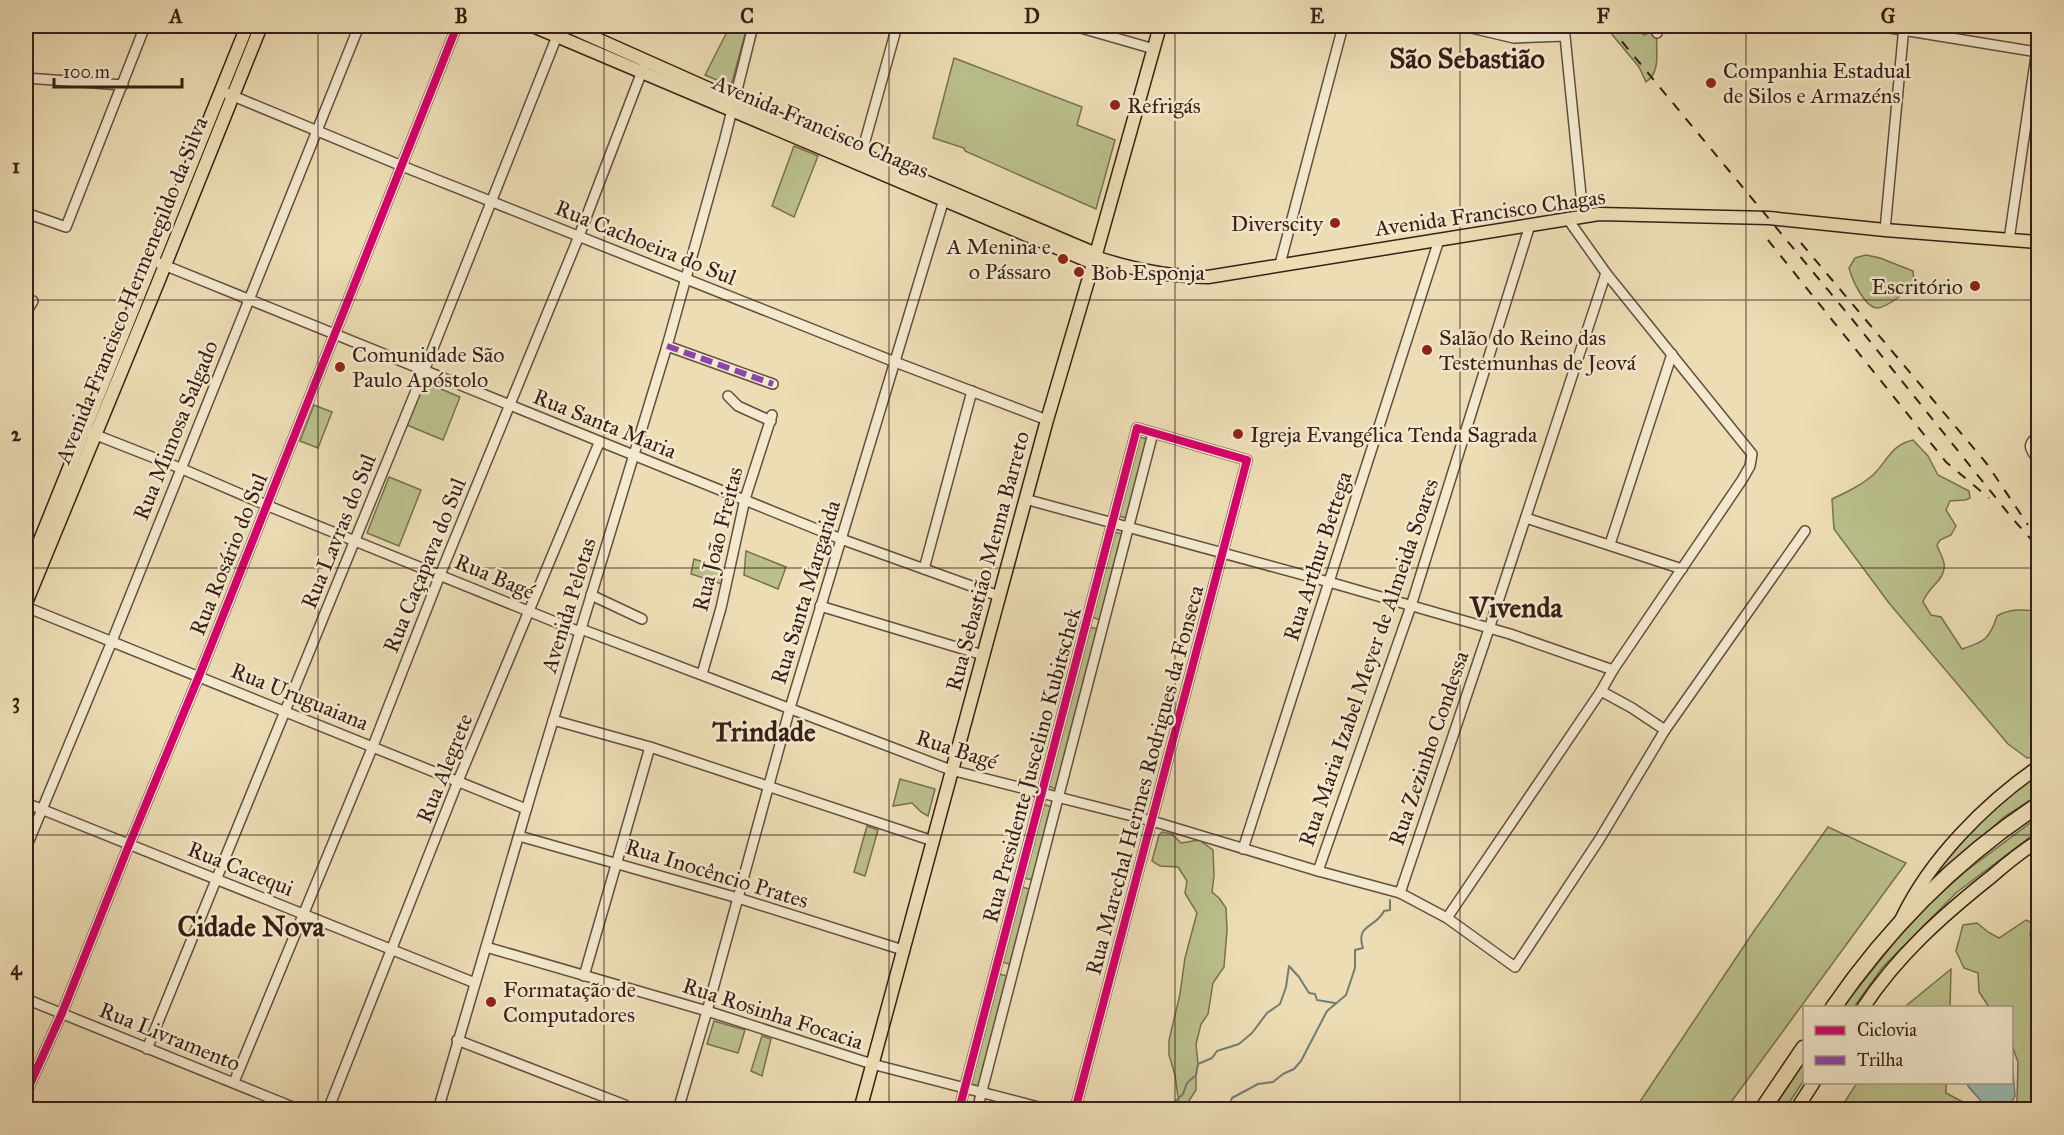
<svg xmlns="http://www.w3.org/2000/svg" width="2064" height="1135" font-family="'IM FELL Great Primer',serif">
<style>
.green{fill:#bac08c;stroke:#787051;stroke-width:1.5}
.water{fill:#99bbb1;stroke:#727d73;stroke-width:1.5}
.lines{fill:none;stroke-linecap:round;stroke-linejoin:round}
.stream{stroke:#727d73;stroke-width:2}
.minor-casing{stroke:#644e3e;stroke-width:12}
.major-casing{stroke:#371f16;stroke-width:15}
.highway-casing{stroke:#371f16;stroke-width:18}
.minor{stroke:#f3e9cf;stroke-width:9}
.major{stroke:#edddb5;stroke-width:12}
.highway{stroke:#edddb5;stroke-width:15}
.rail{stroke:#371f16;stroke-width:2;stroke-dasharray:10 10;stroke-linecap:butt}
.quiet{stroke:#8e44ad;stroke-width:6;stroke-dasharray:12 6;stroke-linecap:butt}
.cycleway-casing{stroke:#f3e9cf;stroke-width:11}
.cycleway{stroke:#d6006c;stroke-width:8}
.grid{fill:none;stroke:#371f16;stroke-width:1.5;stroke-opacity:0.55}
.poi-dot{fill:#8f2418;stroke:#f3e9cf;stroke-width:2}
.labels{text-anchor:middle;stroke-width:5;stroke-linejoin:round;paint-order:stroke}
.poi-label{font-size:22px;fill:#371f16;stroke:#f3e9cf;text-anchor:start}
.street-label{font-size:22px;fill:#371f16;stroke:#f3e9cf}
.district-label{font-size:28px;font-weight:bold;fill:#371f16;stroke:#f3e9cf}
.neatline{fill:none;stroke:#371f16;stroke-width:2}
.grid-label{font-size:20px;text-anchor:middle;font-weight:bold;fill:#371f16}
</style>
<rect width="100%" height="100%" fill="#edddb5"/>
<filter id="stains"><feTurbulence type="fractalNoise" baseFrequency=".00333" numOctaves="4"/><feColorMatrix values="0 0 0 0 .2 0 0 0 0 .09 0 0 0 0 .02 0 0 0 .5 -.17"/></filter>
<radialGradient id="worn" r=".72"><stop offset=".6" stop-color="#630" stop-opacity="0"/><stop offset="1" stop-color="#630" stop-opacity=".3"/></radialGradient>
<g class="green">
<polygon points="730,26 747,27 731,86 705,75"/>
<path d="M1605 26H1636L1644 35 1649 33 1650 26H1658C1653 44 1664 70 1646 82L1639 67Z"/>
<polygon points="954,58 1082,107 1077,125 1115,140 1096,209 965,151 964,148 933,138"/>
<polygon points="794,146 818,156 794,217 772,206"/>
<path d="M1866 255 1880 258 1913 271C1913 274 1914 278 1914 281 1912 289 1886 308 1877 308 1864 307 1852 279 1849 268L1855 258Z"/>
<polygon points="424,382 460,397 443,440 407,425"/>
<polygon points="314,405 332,412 318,448 300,441"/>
<polygon points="1139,437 1147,439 1126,518 1118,516"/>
<path d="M1913 440 1928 456 1938 475 1969 491 1970 498 1965 500 1950 501 1946 510 1956 526 1951 535 1940 540 1937 545C1939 553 1946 560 1944 569 1943 581 1927 588 1923 602L1931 615 1941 617 1962 649C1984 642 1990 639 1997 616 2011 608 2023 610 2038 611V756L2027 758 2008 744 1889 603 1834 529 1832 499C1847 492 1862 485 1874 474 1888 460 1891 445 1913 440Z"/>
<polygon points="389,477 421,490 399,546 367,533"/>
<polygon points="1114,532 1123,534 1100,620 1092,617"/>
<polygon points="746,551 786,567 778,589 744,575"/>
<polygon points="694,559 726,570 722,584 691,574"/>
<polygon points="1089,627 1098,629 1056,789 1048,786"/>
<polygon points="2038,771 2038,795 2004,817 1937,877 1928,881 1992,806"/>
<polygon points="900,779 935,789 928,816 921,812 912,803 893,806"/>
<polygon points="1043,804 1052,807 1033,880 1024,878"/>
<polygon points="2038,817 2038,831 1956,893 1882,968 1854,1007 1842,1008 1897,939 1933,900 1966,871"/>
<polygon points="867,826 878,830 865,876 854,872"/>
<polygon points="1828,827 1906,863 1726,1109 1635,1109 1754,931"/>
<polygon points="1162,832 1172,834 1181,843 1199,840 1213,850 1214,876 1212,892 1219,898 1226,908 1227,930 1224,967 1213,983 1208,1014 1201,1024 1196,1044 1198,1064 1196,1075 1196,1090 1187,1104 1179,1105 1175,1075 1169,1055 1169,1040 1180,994 1185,958 1197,913 1185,893 1187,881 1178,867 1160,866 1152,861 1159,835"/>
<polygon points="1021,887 1030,889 1010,964 1002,962"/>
<polygon points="2026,920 2032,923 2030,935 2038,959 2038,1109 2020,1109 2017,1102 2018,1062 2012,1045 2012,1008 1989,1007 1979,992 1978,973 1964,968 1956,951 1963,925 1977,923 1988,932 1999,938"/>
<polygon points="1951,969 1950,1007 1905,1007 1907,1005"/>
<polygon points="999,974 1007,976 978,1087 969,1085"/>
<polygon points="714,1021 745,1030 738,1053 707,1044"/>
<polygon points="762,1036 771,1039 762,1076 751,1071"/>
<polygon points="1804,1062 1804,1080 1785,1109 1773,1109"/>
<polygon points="1857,1083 1946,1083 1946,1093 1976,1109 1840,1109"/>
</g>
<polygon class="water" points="2012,1061 2015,1096 2008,1109 1988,1109 1968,1086 1967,1083 2012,1082"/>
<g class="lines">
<g class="stream">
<polyline points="1166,1110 1183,1094 1187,1083 1196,1075 1198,1064 1212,1058 1217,1051 1239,1044 1252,1033 1267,1013 1280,1004 1286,987 1289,966 1299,977 1309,993 1315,994 1317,1000 1335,1003"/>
<path d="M1228 1110 1232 1098 1258 1084 1273 1082 1283 1074 1294 1069 1301 1061 1327 1011 1346 995 1355 968V950L1363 948C1355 924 1376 928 1384 911L1390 910V900"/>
</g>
<g class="minor-casing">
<g id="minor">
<polyline points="1074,26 1154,49"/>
<polyline points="1463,26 1514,38 1565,36 1583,215"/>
<polyline points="1878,26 2037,52"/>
<polyline points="1657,33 1659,26"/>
<polyline points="26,78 123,85"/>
<polyline points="221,91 402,166 895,362 1047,420"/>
<polyline points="860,159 897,26"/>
<polyline points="26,213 66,227 145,26"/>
<polyline points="1567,218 1606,273 1752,454 1750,466 1742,480 1613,670 1601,691 1632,708 1665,730 1805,531"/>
<polyline points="1885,230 1904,26"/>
<polyline points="2009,240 2038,42"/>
<polyline points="159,263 841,539 999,596"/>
<polyline points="1280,264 1343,26"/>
<polyline points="26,313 33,301"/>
<polyline points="667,346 773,384"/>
<polyline points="728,396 738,406 771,421"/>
<polyline points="91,433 180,468 266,505 580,632"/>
<path d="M2038 436C2026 445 2030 449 2038 460"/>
<polyline points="1025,499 1329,582 1510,634 1613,670"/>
<polyline points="1526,518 1682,569"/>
<polyline points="1610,544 1672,354"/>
<polyline points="924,569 972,391"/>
<polyline points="591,595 642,619"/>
<polyline points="820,606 983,655"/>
<polyline points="26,607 526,809"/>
<polyline points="581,629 951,770 1152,821 1318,871 1400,893 1447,918"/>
<polyline points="702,674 721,608 745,499 772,415"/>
<polyline points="1601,691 1447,918 1515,967 1599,840 1665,730"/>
<polyline points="553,720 650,747 933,841"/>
<polyline points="26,803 475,983"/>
<polyline points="519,836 738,898 903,950"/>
<polyline points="26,848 112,641 359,26"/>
<polyline points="1243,849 1439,240"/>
<polyline points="1318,871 1411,606 1530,225"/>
<polyline points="1400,893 1489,629 1606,273"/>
<polyline points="486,947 707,1011 872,1064 1050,1110"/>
<polyline points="584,976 650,747"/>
<polyline points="26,999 300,1110"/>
<polyline points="457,1040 625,1105"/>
<polyline points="147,1049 424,371 561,26"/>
<polyline points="234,1082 373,746 440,575 579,236 644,66"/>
<polyline points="26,1093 62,1013 129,845 199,676 457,26"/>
<polyline points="328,1110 458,781 599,443"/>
<polyline points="438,1110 535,780 667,346 724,142 753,26"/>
<polyline points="678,1110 707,1011 790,708 945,196"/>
<polyline points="959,1110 1137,428 1247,460 1075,1110"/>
<polyline points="977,1110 1153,433"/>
</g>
</g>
<g class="major-casing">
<g id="major">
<polyline points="533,26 1093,263"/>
<polyline points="568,26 734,100 1096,254"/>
<path d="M1095 257C1131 269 1170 277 1208 277L1599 214 1769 218 1885 230 2038 242"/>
<polyline points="26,575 247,26"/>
<polyline points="26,603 157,285 261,26"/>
<path d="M1902 918C1930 859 1985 804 2038 767"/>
<path d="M1863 1008C1897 956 1943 915 1991 877 2006 864 2022 851 2038 841"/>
<polyline points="860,1110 1047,420 1096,254 1160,26"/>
<polyline points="1796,1110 1814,1082"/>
</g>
</g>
<g class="highway-casing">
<g id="highway">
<path d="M1833 1008C1888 928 1957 859 2038 805"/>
<polyline points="1762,1110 1804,1048"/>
</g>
</g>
<use href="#minor" class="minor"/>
<use href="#major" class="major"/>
<use href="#highway" class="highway"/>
<g class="rail">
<polyline points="1609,26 1852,319 2012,518 2038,547"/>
<polyline points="1768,240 1946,462 1989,498"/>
<polyline points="1801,243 1987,464 2028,525"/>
</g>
<polyline class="quiet" points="667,346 773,384"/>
<g class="cycleway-casing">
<g id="cycleway">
<polyline points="26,1093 62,1013 129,845 199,676 457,26"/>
<polyline points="959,1110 1137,428 1247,460 1075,1110"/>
</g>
</g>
<use href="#cycleway" class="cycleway"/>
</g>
<path class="grid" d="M318 26V1110M604 26V1110M889 26V1110M1175 26V1110M1460 26V1110M1746 26V1110M26 300H2038M26 568H2038M26 835H2038"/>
<g class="poi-dot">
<circle cx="1711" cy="83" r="6"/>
<circle cx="1115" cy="105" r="6"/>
<circle cx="1335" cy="223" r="6"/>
<circle cx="1063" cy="259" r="6"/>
<circle cx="1079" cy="272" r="6"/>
<circle cx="1975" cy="286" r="6"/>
<circle cx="1427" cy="350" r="6"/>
<circle cx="340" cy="367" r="6"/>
<circle cx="1238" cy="434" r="6"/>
<circle cx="491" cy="1002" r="6"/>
</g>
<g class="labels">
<g class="poi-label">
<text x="1723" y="78">Companhia Estadual<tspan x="1723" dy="25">de Silos e Armazéns</tspan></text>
<text x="1127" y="113">Refrigás</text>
<text x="1323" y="231" text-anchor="end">Diverscity</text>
<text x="1051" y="254" text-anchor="end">A Menina e<tspan x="1051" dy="25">o Pássaro</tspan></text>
<text x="1091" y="280">Bob Esponja</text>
<text x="1963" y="294" text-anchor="end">Escritório</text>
<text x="1439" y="345">Salão do Reino das<tspan x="1439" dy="25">Testemunhas de Jeová</tspan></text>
<text x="352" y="362">Comunidade São<tspan x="352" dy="25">Paulo Apóstolo</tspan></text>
<text x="1250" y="442">Igreja Evangélica Tenda Sagrada</text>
<text x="503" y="997">Formatação de<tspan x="503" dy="25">Computadores</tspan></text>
</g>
<g class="street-label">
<text transform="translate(821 126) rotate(23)" y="8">Avenida Francisco Chagas</text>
<text transform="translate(1490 212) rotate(-8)" y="8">Avenida Francisco Chagas</text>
<text transform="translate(646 242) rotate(22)" y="8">Rua Cachoeira do Sul</text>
<text transform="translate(131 290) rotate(-68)" y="8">Avenida Francisco Hermenegildo da Silva</text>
<text transform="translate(605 423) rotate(22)" y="8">Rua Santa Maria</text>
<text transform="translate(175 430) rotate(-68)" y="8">Rua Mimosa Salgado</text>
<text transform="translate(338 531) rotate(-68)" y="8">Rua Lavras do Sul</text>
<text transform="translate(717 539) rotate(-76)" y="8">Rua João Freitas</text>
<text transform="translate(228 554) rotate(-68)" y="8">Rua Rosário do Sul</text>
<text transform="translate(1317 556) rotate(-72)" y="8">Rua Arthur Bettega</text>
<text transform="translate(987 561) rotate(-75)" y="8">Rua Sebastião Menna Barreto</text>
<text transform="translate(424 565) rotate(-68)" y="8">Rua Caçapava do Sul</text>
<text transform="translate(495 576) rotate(23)" y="8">Rua Bagé</text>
<text transform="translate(805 592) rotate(-73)" y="8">Rua Santa Margarida</text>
<text transform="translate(568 605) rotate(-73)" y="8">Avenida Pelotas</text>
<text transform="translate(1368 662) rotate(-71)" y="8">Rua Maria Izabel Meyer de Almeida Soares</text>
<text transform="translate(300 696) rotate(22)" y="8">Rua Uruguaiana</text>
<text transform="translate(1428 748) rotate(-71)" y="8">Rua Zezinho Condessa</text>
<text transform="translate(957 749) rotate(18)" y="8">Rua Bagé</text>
<text transform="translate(1031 765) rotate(-75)" y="8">Rua Presidente Juscelino Kubitschek</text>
<text transform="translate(444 768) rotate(-68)" y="8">Rua Alegrete</text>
<text transform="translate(1144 780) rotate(-75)" y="8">Rua Marechal Hermes Rodrigues da Fonseca</text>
<text transform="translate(241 868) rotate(22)" y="8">Rua Cacequi</text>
<text transform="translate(717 873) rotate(17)" y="8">Rua Inocêncio Prates</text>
<text transform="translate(773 1013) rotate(18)" y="8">Rua Rosinha Focacia</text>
<text transform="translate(170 1036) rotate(22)" y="8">Rua Livramento</text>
</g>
<g class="district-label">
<text x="1467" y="68">São Sebastião</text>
<text x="1516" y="617">Vivenda</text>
<text x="764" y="741">Trindade</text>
<text x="251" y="936">Cidade Nova</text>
</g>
</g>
<rect width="2064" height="1135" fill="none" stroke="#edddb5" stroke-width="66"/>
<rect x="1803" y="1006" width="210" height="78" fill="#f3e9cf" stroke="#a89885" stroke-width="1.5"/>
<rect x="1815" y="1026" width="30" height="9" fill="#d6006c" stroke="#a89885" stroke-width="1.5"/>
<text x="1857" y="1036" font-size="18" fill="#371f16">Ciclovia</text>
<rect x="1815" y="1056" width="30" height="9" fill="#8e44ad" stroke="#a89885" stroke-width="1.5"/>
<text x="1857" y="1066" font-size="18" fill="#371f16">Trilha</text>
<path d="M54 78v9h128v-9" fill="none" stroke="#371f16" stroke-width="3"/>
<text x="63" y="78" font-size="18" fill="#371f16" stroke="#f3e9cf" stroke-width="4.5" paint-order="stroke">100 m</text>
<rect x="33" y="33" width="1998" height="1069" class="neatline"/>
<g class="grid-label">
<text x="176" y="23">A</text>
<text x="461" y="23">B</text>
<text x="747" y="23">C</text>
<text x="1032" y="23">D</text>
<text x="1317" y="23">E</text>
<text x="1603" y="23">F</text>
<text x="1888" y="23">G</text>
<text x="16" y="173">1</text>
<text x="16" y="441">2</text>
<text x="16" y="708">3</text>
<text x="16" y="975">4</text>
</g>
<rect width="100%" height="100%" filter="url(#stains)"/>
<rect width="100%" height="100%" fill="url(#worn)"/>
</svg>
